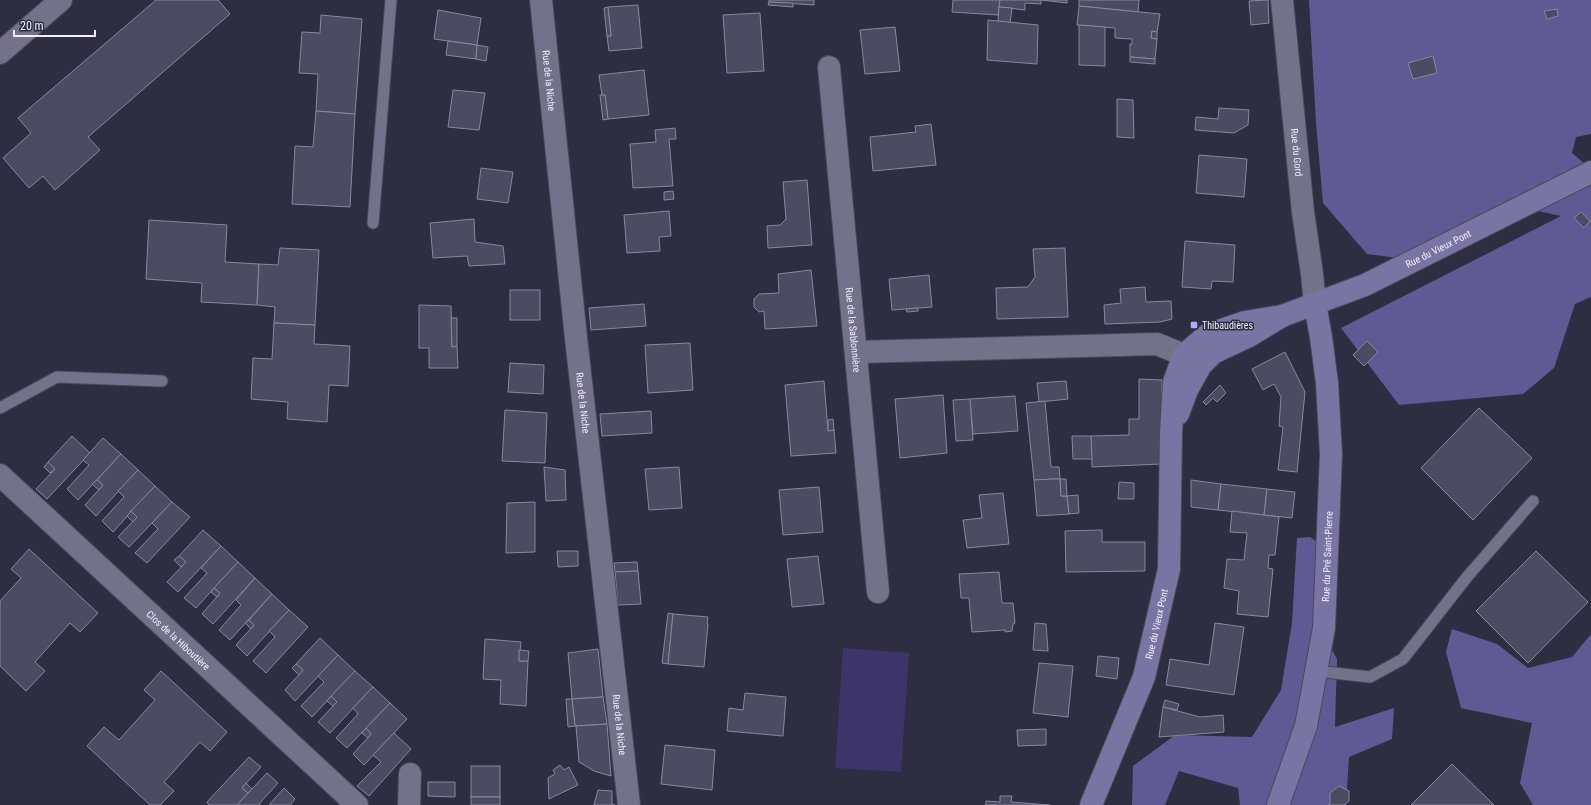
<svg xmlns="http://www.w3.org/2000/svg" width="1591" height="805" font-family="'Roboto Condensed',sans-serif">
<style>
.green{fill:#3d3569}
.forest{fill:#605993}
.building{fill:#4d4b61;stroke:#89879f}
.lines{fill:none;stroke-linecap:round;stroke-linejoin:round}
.lane-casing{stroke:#4b495a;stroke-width:13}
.street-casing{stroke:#4b495a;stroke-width:24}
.secondary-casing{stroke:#4b495a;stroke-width:24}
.lane{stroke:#74728a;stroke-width:11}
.street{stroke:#74728a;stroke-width:22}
.secondary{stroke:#7974a2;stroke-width:22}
.poi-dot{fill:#b4acf9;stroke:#2f2d41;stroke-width:1.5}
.labels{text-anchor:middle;stroke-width:3;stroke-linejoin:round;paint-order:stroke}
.street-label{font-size:10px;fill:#efeefb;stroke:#2f2d41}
.poi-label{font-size:10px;fill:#efeefb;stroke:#2f2d41;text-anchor:start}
</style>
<rect width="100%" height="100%" fill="#2f2d41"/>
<polygon class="green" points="843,648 909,653 901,772 835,768"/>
<g class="forest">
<polygon points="1309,0 1591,0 1591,134 1576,137 1572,153 1591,169 1591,297 1575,304 1554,368 1523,394 1399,405 1341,328 1561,216 1533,210 1428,262 1367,254 1323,203 1316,123"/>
<polygon points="1310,537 1321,545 1316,620 1337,659 1335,727 1394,708 1392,739 1349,757 1346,805 1240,805 1238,788 1179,771 1165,805 1132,805 1133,766 1175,735 1252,737 1281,690 1292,623 1297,538"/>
<polygon points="1452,629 1497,644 1528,668 1572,657 1591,634 1591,805 1533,805 1520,783 1532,723 1461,708 1446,652"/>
</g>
<g class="building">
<polygon points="156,0 218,0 230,14 88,137 100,150 55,190 43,176 29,188 3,158 31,133 18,118"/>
<polygon points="769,0 814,0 814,5 769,2"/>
<polygon points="953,0 1000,0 998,15 952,12"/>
<polygon points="1000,0 1041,0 1041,4 1025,3 1025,10 999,7"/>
<polygon points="1041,0 1067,0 1067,3"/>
<polygon points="1079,0 1139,0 1138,12 1079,6"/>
<polygon points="1268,0 1269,23 1251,25 1249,1"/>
<polygon points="769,2 793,3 793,7 768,5"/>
<polygon points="638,5 642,48 609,51 607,36 611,36 608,7"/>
<polygon points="1079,6 1160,14 1157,32 1152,31 1151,38 1157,39 1155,59 1130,57 1130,44 1132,44 1132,39 1115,38 1115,28 1077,25"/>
<polygon points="608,7 611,36 607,36 604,8"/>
<polygon points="999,7 1012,8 1010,23 998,22"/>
<polygon points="1557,9 1558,16 1547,19 1544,11"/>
<polygon points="438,10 481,18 477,45 434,39"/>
<polygon points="760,13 764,71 727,73 723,15"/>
<polygon points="321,15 362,19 355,114 316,111 318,74 299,73 302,32 320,33"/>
<polygon points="988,20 1038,25 1037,64 987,60"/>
<polygon points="1079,25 1105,27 1105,66 1079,65"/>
<polygon points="895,27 900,71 865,74 860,30"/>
<polygon points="1152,31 1157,32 1157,39 1151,38"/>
<polygon points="448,41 477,45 476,59 446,55"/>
<polygon points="477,45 488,47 486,61 476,59"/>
<polygon points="1433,56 1437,73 1413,79 1408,63"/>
<polygon points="1130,57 1155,59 1155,64 1130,62"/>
<polygon points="644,70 649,115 608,119 605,95 602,95 599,75"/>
<polygon points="453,90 485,93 479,130 448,127"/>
<polygon points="600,95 605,95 608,119 603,120"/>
<polygon points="1117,99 1133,100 1134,138 1117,137"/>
<polygon points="1219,108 1249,110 1248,125 1234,133 1195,130 1196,117 1218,119"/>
<polygon points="316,111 355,114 350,207 292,204 295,146 313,147"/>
<polygon points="931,124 936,165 873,171 870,137 916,132 915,126"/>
<polygon points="675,128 676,139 669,139 673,186 633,188 630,144 656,142 655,130"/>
<polygon points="1199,155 1247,159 1244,197 1196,193"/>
<polygon points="481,168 513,172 508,203 477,199"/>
<polygon points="807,180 812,245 768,248 767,226 780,225 786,219 783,182"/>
<polygon points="673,191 674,199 664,200 664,192"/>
<polygon points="669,211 671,236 659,237 660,251 627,253 624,215"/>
<polygon points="1581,212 1590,221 1584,228 1574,218"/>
<polygon points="474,219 475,242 503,246 505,264 469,266 467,256 433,258 430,223"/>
<polygon points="149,220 227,225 225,262 259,264 257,305 201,302 202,283 146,279"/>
<polygon points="1185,241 1235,245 1233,282 1212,281 1211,289 1182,287"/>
<polygon points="280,248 319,250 315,325 274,323 275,307 257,305 259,264 278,265"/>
<polygon points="1065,248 1068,317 997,319 996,288 1028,287 1035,277 1033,249"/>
<polygon points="811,270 817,326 765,329 764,311 759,312 754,307 754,299 759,294 779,293 778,274"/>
<polygon points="929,275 932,307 892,310 889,279"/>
<polygon points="1145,287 1146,302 1171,301 1172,319 1160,322 1105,324 1104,305 1121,303 1120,289"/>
<rect x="510" y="290" width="30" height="30"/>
<polygon points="644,304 646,326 591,330 589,308"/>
<polygon points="419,305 451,306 452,347 457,346 458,368 429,368 429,348 419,348"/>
<polygon points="918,308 918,311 907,312 906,309"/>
<polygon points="451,318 457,318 457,346 452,347"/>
<polygon points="274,323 315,325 314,344 350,346 348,386 329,385 327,422 287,419 288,402 251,399 253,358 272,359"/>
<polygon points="1367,341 1378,352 1364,366 1353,355"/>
<polygon points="690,343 693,390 648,393 645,345"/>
<polygon points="1285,352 1305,392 1297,472 1278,470 1283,427 1279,426 1281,397 1274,384 1263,390 1252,369"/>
<polygon points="510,363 544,365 543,394 508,392"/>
<polygon points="1139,379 1162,380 1161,464 1092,467 1091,436 1129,435 1129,419 1139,419"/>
<polygon points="824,381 828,431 834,430 836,453 791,456 785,385"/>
<polygon points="1066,381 1068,399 1039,402 1037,383"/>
<polygon points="1220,385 1226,393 1217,402 1213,398 1206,405 1203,402"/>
<polygon points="943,395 947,453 900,458 895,399"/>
<polygon points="1015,396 1018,431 973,434 970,399"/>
<polygon points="970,399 973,440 956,441 953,400"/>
<polygon points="1045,401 1051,467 1059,467 1060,479 1034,480 1026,403"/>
<polygon points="1479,408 1532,458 1473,520 1421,468"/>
<polygon points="505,410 547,413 545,463 502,461"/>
<polygon points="651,411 652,433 602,436 600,414"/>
<polygon points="833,419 834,430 828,431 828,420"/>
<polygon points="72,436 90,453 47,499 36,489 55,469 48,462"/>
<polygon points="1072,436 1091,436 1092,459 1073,459"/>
<polygon points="103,438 121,454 78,500 67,489 89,465 83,460"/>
<polygon points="121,454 138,470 96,516 85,505 103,485 97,480"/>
<polygon points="48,462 55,469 50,473 44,467"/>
<polygon points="544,467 565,470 566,500 546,501"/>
<polygon points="679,467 682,508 649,510 645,469"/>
<polygon points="138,470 155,486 113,532 102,521 124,497 118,491"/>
<polygon points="1052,479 1060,479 1061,496 1067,496 1069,514 1037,516 1034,480"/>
<polygon points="1060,479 1066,479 1067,496 1061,496"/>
<polygon points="97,480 103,485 99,490 92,484"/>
<polygon points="1191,480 1221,484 1218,510 1191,507"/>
<polygon points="1119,482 1134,483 1134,499 1118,499"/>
<polygon points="1221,484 1267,489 1264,515 1218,510"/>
<polygon points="155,486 172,502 129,547 118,537 137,517 131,511"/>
<polygon points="819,487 823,532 783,535 779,490"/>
<polygon points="1267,489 1295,492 1292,518 1264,515"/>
<polygon points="1003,493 1009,544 967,548 963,520 982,518 979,495"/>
<polygon points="1078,495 1079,513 1069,514 1067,496"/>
<polygon points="172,502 190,517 147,563 135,553 158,529 152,523"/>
<polygon points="535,502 535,552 506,553 507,503"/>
<polygon points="131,511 137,517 133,522 127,516"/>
<polygon points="1232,511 1279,517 1275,555 1269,555 1268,568 1273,569 1268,617 1237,614 1239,591 1224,588 1227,559 1244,560 1247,533 1230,532"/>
<polygon points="203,530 221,546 178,592 167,582 186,562 179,556"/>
<polygon points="1102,530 1102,542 1145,542 1145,571 1066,572 1065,531"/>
<polygon points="221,546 238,562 196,608 184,598 207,573 201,568"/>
<polygon points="29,549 98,613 80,632 70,623 35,662 45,671 26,691 0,666 0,601 21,578 11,569"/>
<polygon points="557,551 578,551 578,566 558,567"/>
<polygon points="1536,551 1588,602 1528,663 1476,611"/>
<polygon points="179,556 186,562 181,567 174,560"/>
<polygon points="818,556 824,604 792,607 787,559"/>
<polygon points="238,562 255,578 213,624 202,614 220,593 214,588"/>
<polygon points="637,562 638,571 615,572 614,563"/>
<polygon points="638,571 641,604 618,605 615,572"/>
<polygon points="999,572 1002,603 1013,603 1015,623 1013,624 1012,631 1005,632 1005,630 972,632 969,598 961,598 959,574"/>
<polygon points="255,578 272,594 230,640 219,630 241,605 236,600"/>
<polygon points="214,588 220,593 217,597 211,592"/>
<polygon points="272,594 289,610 247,656 236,645 254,625 249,620"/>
<polygon points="289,610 308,627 266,673 253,661 275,637 269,631"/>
<polygon points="668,613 673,614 668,664 662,663"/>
<polygon points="673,614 708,617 707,624 708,624 704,667 668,664"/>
<polygon points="249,620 254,625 251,629 245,623"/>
<polygon points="1035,623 1046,624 1048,651 1033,650"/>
<polygon points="1215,623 1244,627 1234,695 1166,685 1170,659 1209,665"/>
<polygon points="320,638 338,655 295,701 285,690 303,670 296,664"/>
<polygon points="485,639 521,642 519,661 528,661 526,706 500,704 501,680 483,679"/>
<polygon points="598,649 603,697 572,699 568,653"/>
<polygon points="519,650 529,651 528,661 519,661"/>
<polygon points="338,655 355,671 312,717 301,706 324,682 318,676"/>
<polygon points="1098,656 1119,658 1117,679 1096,676"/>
<polygon points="1039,663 1073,666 1068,717 1033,713"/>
<polygon points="296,664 303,670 299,675 292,668"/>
<polygon points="161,671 227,732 210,751 200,742 164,782 174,791 160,805 150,805 87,746 104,727 119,740 155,700 144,690"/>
<polygon points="355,671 373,687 330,733 318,722 337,702 331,696"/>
<polygon points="373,687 390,703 347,748 336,738 358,714 353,708"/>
<polygon points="745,693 786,697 783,736 727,731 729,708 743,710"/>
<polygon points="331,696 337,702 333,706 327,701"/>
<polygon points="603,697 607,724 575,726 572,699"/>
<polygon points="566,699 572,699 575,726 568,727"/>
<polygon points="1165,700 1179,704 1177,710 1163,707"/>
<polygon points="390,703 407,719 364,765 353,754 371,734 366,728"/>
<polygon points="1163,707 1200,717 1223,715 1224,732 1159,737"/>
<polygon points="607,724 611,776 594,771 579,762 576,726"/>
<polygon points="366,728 371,734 368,738 362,733"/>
<polygon points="1046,729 1046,745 1018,746 1017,730"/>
<polygon points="394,733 411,749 369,796 357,786 381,762 373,755"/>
<polygon points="665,745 715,750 712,790 661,784"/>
<polygon points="249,757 261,767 242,788 248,793 237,805 209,805 207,802"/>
<polygon points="1452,764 1494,805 1411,805"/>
<polygon points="560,765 564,770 569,767 578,785 549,799 548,778 555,774 553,770"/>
<rect x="471" y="766" width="29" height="31"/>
<polygon points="267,773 278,783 259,804 260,805 237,805"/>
<polygon points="428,782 455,782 455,797 428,796"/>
<polygon points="246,783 252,789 248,793 242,788"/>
<polygon points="1339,786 1349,791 1349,801 1344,805 1328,805 1330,803 1330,793"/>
<polygon points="284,788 295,799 290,805 269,805"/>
<polygon points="598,790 612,791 612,804 615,805 594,805"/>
<polygon points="1000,796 1012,796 1011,802 1050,805 986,805 986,801 1000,802"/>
<rect x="471" y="797" width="29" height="8"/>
</g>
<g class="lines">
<g class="lane-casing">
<g id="lane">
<polyline points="373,223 391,0"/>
<polyline points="0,408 57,377 162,381"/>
<polyline points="1316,671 1370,677 1403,659 1467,577 1533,501"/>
</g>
</g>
<g class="street-casing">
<g id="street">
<path id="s1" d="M541 0 576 338 629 805"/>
<path id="s2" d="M1282 0 1303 212 1312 274 1315 304"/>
<polyline points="0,53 61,0"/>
<path id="s3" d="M829 67 878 592"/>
<polyline points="856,352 1157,344 1184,355 1200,364"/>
<path id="s4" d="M0 475 357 805"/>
<polyline points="409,805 410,774"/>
</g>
</g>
<g class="secondary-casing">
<g id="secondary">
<path id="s5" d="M1178 414 1187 390 1201 365 1213 353 1249 336 1282 316 1365 285 1591 172"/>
<path id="s6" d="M1091 805 1144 677 1169 569 1171 433 1174 382 1184 355 1207 335 1245 322 1282 316"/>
<path id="s7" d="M1278 805 1306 726 1324 628 1331 454 1327 383 1321 337 1315 304"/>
</g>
</g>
<use href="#lane" class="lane"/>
<use href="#street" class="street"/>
<use href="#secondary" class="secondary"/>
</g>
<rect class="poi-dot" x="1190" y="321" width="8" height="8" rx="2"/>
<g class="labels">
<g class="street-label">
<text dy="4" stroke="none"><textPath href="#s1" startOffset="81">Rue de la Niche</textPath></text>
<text dy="4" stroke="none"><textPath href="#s2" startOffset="153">Rue du Gord</textPath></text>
<text dy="4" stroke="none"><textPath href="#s5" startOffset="320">Rue du Vieux Pont</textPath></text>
<text dy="4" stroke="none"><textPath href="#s3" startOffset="264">Rue de la Sablonnière</textPath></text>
<text dy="4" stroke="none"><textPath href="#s1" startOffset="405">Rue de la Niche</textPath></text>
<text dy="4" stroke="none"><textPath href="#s7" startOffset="255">Rue du Pré Saint-Pierre</textPath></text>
<text dy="4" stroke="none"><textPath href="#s6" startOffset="193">Rue du Vieux Pont</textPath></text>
<text dy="4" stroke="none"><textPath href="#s4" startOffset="243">Clos de la Hiboutière</textPath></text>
<text dy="4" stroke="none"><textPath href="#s1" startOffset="729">Rue de la Niche</textPath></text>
</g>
<g class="poi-label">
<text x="1202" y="329">Thibaudières</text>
</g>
</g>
<path d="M14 30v6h81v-6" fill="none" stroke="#efeefb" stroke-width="2"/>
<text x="20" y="30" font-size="12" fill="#efeefb" stroke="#2f2d41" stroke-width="3" paint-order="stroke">20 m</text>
</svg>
